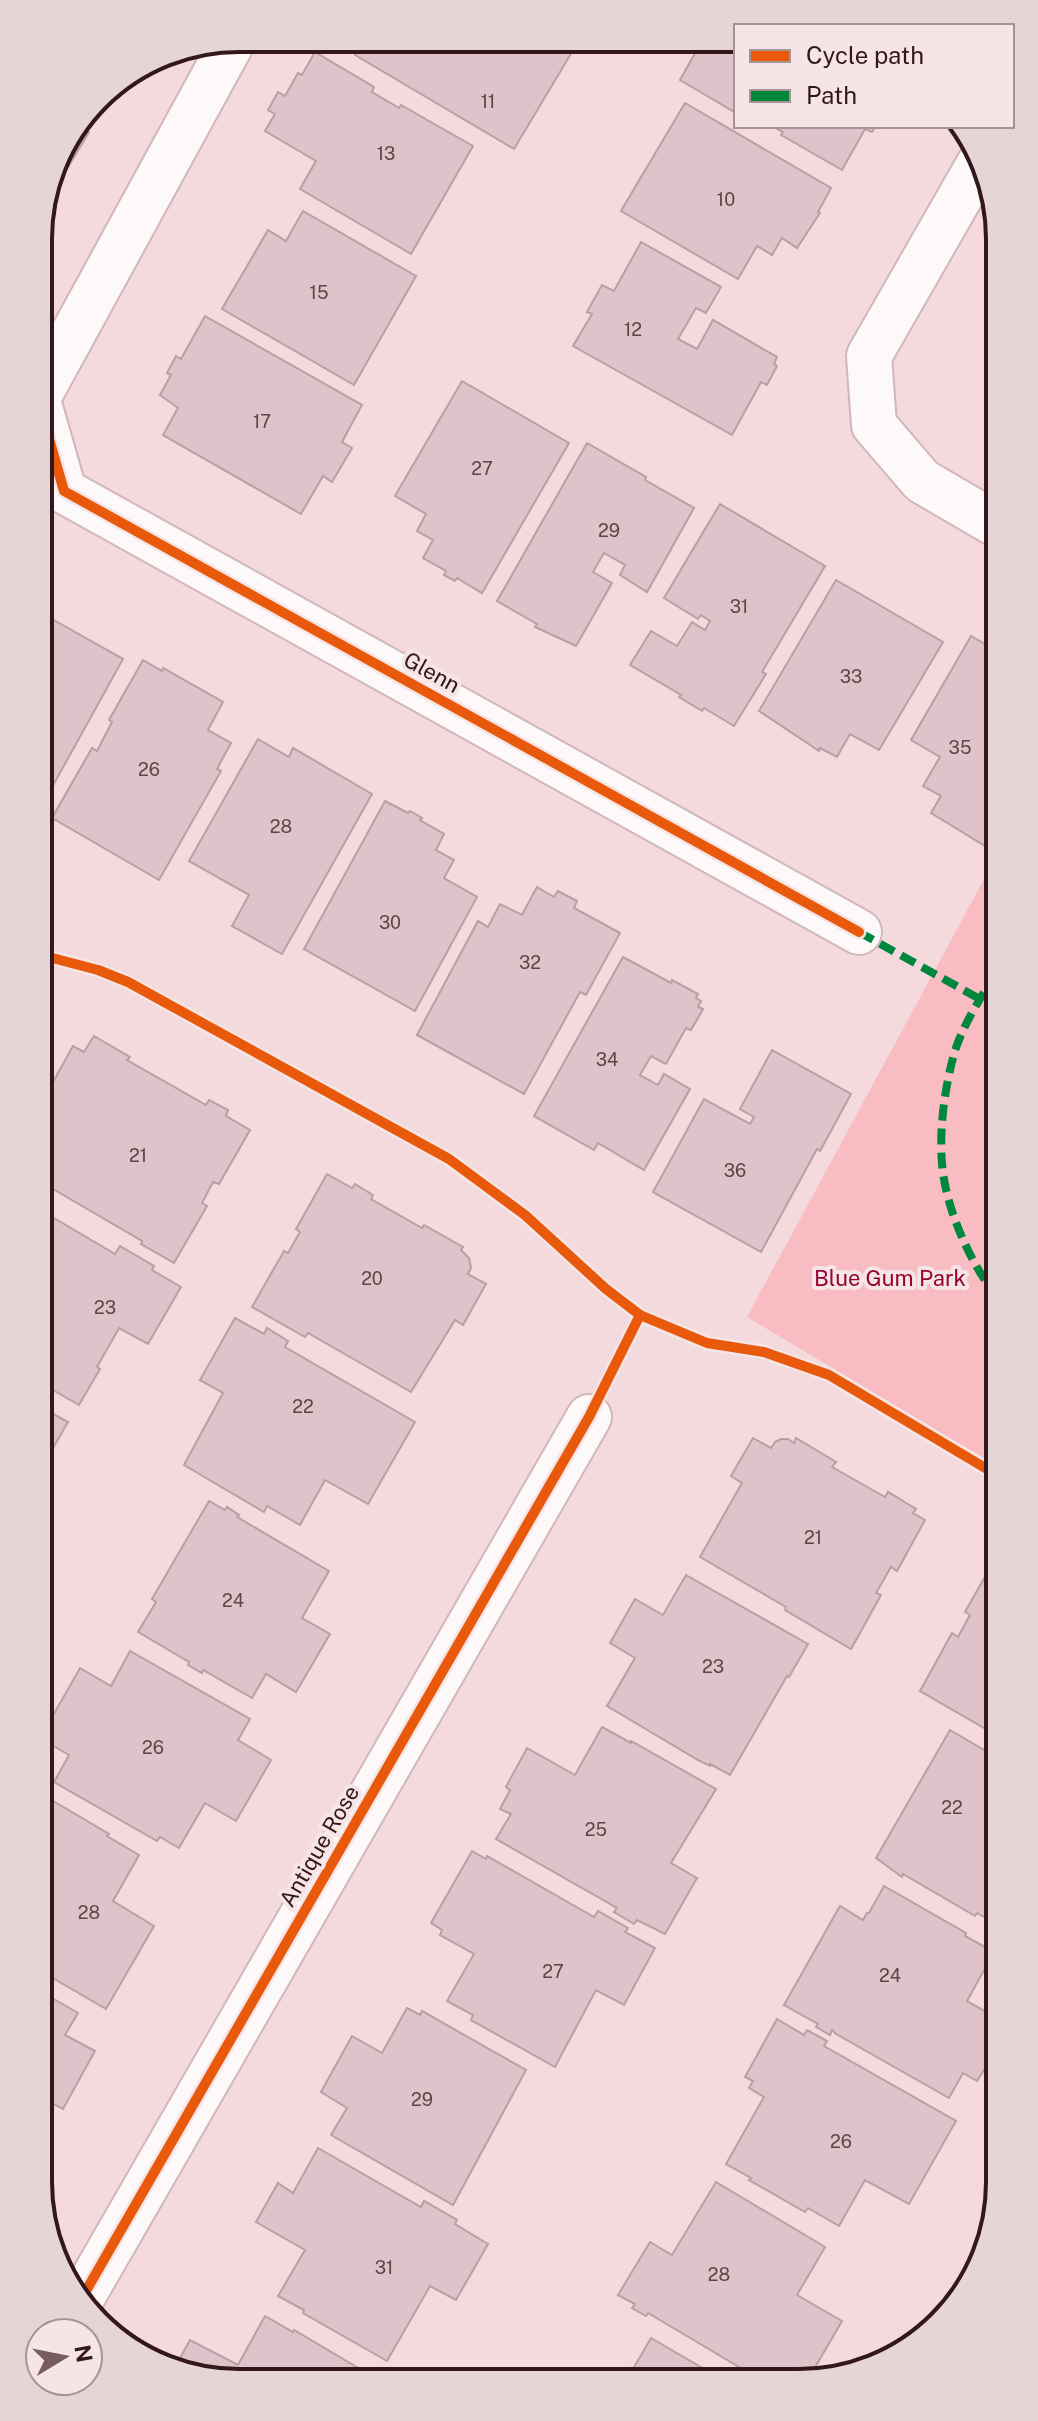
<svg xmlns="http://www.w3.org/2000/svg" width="1038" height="2421" font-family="'Public Sans',sans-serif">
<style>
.green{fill:#f8bcc2}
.building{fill:#dec4ca;stroke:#b79fa5;stroke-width:2}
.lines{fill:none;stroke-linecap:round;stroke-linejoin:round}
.street-casing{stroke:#d1b7b9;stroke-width:48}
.street{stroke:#fdf9fa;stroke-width:44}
.quiet{stroke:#00873e;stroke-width:8;stroke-dasharray:16 8;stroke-linecap:butt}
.cycleway-casing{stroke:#f6e5e6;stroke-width:15}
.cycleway{stroke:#e8590c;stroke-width:10}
.labels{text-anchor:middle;stroke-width:8;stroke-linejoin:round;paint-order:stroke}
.number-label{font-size:18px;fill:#5e4347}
.street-label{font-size:22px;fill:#33171a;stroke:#f6e5e6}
.park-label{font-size:22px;fill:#950233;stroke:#f6e5e6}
.rim{fill:none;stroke:#33171a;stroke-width:4}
</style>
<rect width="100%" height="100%" fill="#f4dadc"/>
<polygon class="green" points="995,859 997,1466 747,1317"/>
<g class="building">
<polygon points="365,39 575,40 578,42 514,149 355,55"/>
<polygon points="702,41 736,41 736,113 680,80"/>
<polygon points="315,52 374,87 372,92 399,108 401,105 473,146 411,254 300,189 316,161 265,131 275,114 268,110 278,92 285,96 298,73 302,75"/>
<polygon points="685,103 831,188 818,212 820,213 797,248 782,238 772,255 757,246 738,279 621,211"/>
<polygon points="78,125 89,132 55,189 51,187 46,196 59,150"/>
<polygon points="772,126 875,126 872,132 865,129 842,170 781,135 783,132"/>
<polygon points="303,211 416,276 354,385 222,309 268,230 286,241"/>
<polygon points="641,242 721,287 706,313 696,308 678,339 697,349 713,320 777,357 774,364 777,366 767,385 761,382 732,435 573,346 592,314 587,312 602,285 614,291"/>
<polygon points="205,316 362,405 342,442 352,448 332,482 323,476 301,514 163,435 178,408 160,395 171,375 167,373 176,356 181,359"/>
<polygon points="462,381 569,443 482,593 457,578 455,581 444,575 446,571 423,558 433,540 417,531 426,514 395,496"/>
<polygon points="587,443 646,477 645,480 694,508 647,592 620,575 625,565 604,553 593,572 612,583 576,646 535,627 537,624 497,601"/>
<polygon points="720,504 825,566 762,672 766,674 734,726 704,708 702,711 679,697 681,695 630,665 651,631 677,646 692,622 705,630 710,621 701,615 698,619 664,598"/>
<polygon points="836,580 943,642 879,750 850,734 837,757 820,748 819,751 759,711"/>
<polygon points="43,614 123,659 40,809 40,621"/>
<polygon points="971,636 995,650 995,840 990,849 931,813 941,796 923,786 940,757 911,740"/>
<polygon points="143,660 162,671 163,668 223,702 208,730 231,743 217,769 221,771 159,880 52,818 92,748 97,751 112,722 109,720"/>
<polygon points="258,739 289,757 293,748 372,794 282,954 232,926 249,895 189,861"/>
<polygon points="385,801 408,813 410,811 422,818 420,820 444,834 436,850 454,860 444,878 477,897 415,1011 304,949"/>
<polygon points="537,887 554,897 558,891 577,901 574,908 620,933 586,995 580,992 524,1094 417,1035 478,921 488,927 500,904 522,915"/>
<polygon points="623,957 671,983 672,980 698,994 696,998 701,1001 698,1007 703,1009 691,1030 686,1028 666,1064 651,1056 640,1075 658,1085 664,1074 690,1089 644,1170 598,1143 594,1150 534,1116"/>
<polygon points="94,1036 130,1057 127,1060 206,1105 209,1100 228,1110 226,1116 250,1130 219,1184 213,1182 202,1203 207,1206 174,1263 141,1244 142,1241 41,1182 41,1122 50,1107 42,1102 73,1046 84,1052"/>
<polygon points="772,1050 851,1094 820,1151 817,1149 761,1252 653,1192 704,1099 750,1124 754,1117 740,1109"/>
<polygon points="327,1174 352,1188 355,1184 373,1195 371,1199 422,1228 424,1225 463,1247 461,1250 469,1258 471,1268 468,1274 486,1284 463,1325 455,1320 411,1392 308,1333 305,1337 252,1307 284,1251 288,1253 300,1232 296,1229"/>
<polygon points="42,1211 115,1254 120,1246 154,1266 152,1270 181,1287 148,1344 119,1328 97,1367 100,1369 79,1405 51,1389 49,1392 42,1388"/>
<polygon points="235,1318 264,1334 267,1328 288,1341 285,1347 415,1422 368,1504 325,1480 300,1525 267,1506 264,1512 184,1465 223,1393 200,1380"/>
<polygon points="42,1408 68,1422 49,1455 45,1454 42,1459"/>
<polygon points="753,1438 771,1448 775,1442 781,1439 788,1439 794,1443 796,1438 836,1462 832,1467 885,1497 888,1492 916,1509 913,1513 925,1520 897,1571 891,1567 876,1593 881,1595 851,1649 785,1610 786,1607 700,1557 742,1483 731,1476"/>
<polygon points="209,1501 225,1510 227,1507 239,1515 237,1517 329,1571 302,1618 330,1634 296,1692 266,1674 252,1698 203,1670 202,1673 188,1665 189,1662 138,1632 156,1602 152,1599"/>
<polygon points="995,1559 998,1560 998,1736 920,1691 952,1633 958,1637 970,1615 965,1612"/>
<polygon points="686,1575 808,1644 789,1677 787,1676 730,1775 710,1764 710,1766 698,1760 607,1706 635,1658 610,1643 635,1599 663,1615"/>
<polygon points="130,1651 250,1719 238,1740 271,1760 236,1821 205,1803 179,1848 160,1837 157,1841 54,1782 69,1755 43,1740 43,1733 80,1668 111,1686"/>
<polygon points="602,1727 631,1743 631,1741 716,1789 671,1863 697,1878 665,1934 637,1920 634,1924 614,1912 617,1908 496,1839 511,1814 500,1809 510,1790 506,1787 527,1748 575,1775"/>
<polygon points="950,1730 998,1758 999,1917 995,1923 977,1913 975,1916 903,1874 902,1877 876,1858"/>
<polygon points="43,1795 109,1834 107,1836 139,1855 113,1901 154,1926 106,2009 44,1973"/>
<polygon points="472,1851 486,1859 487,1856 594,1917 598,1911 628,1928 625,1932 655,1948 624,2005 596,1990 555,2067 471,2020 473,2015 447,2001 474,1954 440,1935 442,1930 431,1923"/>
<polygon points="884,1886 966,1933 965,1936 994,1952 967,2001 999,2019 999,2047 977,2081 963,2073 949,2098 836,2034 832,2030 830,2035 816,2027 818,2024 784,2005 840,1906 863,1920 867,1913 869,1913"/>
<polygon points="47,1995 78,2013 65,2035 95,2051 63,2109 44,2099 44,2000"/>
<polygon points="407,2008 420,2015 422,2011 526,2070 453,2205 331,2135 347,2108 321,2092 352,2036 382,2053"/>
<polygon points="777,2019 804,2035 807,2030 827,2041 824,2046 956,2121 909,2204 865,2180 839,2226 808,2208 805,2212 749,2180 751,2178 726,2164 764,2097 749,2088 753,2081 745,2077"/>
<polygon points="318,2148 421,2207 424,2201 457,2220 455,2224 488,2244 456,2300 430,2286 387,2361 303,2313 304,2310 278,2296 305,2250 256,2222 278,2183 293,2193"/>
<polygon points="716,2182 825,2247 797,2295 842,2321 810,2376 756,2377 648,2313 646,2316 632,2308 635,2304 618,2295 650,2242 672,2255"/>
<polygon points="265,2316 293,2332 294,2330 375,2378 200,2379 175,2367 190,2340 238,2365"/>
<polygon points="651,2338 718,2377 626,2377 631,2368 633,2369"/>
</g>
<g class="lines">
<g class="street-casing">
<g id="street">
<polyline points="979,164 869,356 874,425 922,481 994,523"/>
<polyline points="39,396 234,39"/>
<polyline points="39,404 64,491 859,932"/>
<polyline points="83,2296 589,1417"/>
</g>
</g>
<use href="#street" class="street"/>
<g class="quiet">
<polyline points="859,932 980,999"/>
<path d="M996 972C981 998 963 1024 954 1054 945 1087 939 1128 942 1163 945 1207 970 1263 997 1297"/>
</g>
<g class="cycleway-casing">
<g id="cycleway">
<polyline points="39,404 64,491 859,932"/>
<polyline points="41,955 98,970 128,982 449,1159 525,1215 606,1289 640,1315 707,1343 764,1352 829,1375 997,1475"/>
<polyline points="83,2296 589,1417 640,1315"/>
</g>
</g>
<use href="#cycleway" class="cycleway"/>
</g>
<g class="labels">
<g class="number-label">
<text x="488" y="108">11</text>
<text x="386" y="160">13</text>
<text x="726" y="206">10</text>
<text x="319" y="299">15</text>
<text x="633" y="336">12</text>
<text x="262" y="428">17</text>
<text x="482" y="475">27</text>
<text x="609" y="537">29</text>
<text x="739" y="613">31</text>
<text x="851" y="683">33</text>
<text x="960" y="754">35</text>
<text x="149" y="776">26</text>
<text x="281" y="833">28</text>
<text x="390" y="929">30</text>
<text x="530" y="969">32</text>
<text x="607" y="1066">34</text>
<text x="138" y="1162">21</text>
<text x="735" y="1177">36</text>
<text x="372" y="1285">20</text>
<text x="105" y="1314">23</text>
<text x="303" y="1413">22</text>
<text x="813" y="1544">21</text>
<text x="233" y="1607">24</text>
<text x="713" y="1673">23</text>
<text x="153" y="1754">26</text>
<text x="952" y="1814">22</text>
<text x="596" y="1836">25</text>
<text x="89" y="1919">28</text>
<text x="553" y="1978">27</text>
<text x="890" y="1982">24</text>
<text x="422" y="2106">29</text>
<text x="841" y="2148">26</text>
<text x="384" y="2274">31</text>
<text x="719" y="2281">28</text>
</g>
<g class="street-label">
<text transform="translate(432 672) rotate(29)" y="8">Glenn</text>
<text transform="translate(319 1846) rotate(-60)" y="8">Antique Rose</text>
</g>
<g class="park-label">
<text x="890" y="1286">Blue Gum Park</text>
</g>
</g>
<path d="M0 0H1038V2421H0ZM239 52H799A187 187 0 0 1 986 239V2182A187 187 0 0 1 799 2369H239A187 187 0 0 1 52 2182V239A187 187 0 0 1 239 52Z" fill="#e6d5d6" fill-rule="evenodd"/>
<path class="rim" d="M239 52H799A187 187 0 0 1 986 239V2182A187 187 0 0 1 799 2369H239A187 187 0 0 1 52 2182V239A187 187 0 0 1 239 52Z"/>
<rect x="734" y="24" width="280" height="104" fill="#f6e5e6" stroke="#a89394" stroke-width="2"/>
<rect x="750" y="50" width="40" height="12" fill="#e8590c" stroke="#a89394" stroke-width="2"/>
<text x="806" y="64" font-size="24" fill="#33171a">Cycle path</text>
<rect x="750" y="90" width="40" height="12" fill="#00873e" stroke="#a89394" stroke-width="2"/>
<text x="806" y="104" font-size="24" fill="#33171a">Path</text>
<g transform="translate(64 2357) rotate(80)"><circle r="38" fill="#f6e5e6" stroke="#a89394" stroke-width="2"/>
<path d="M0-6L14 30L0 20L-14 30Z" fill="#775b5e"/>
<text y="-12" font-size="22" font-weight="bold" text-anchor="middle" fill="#33171a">N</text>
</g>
</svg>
